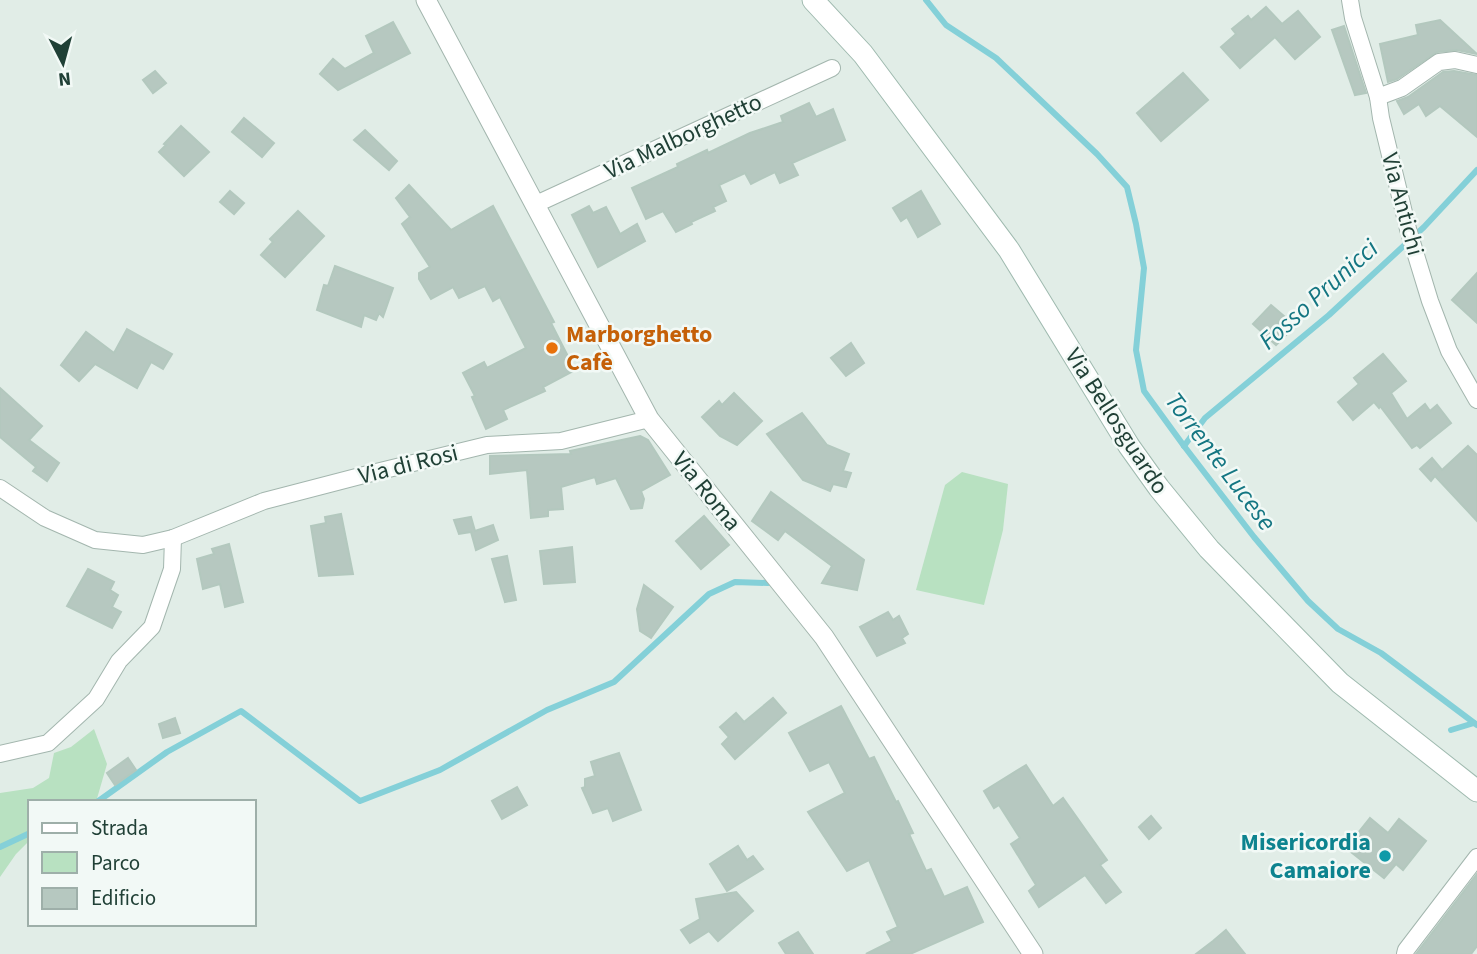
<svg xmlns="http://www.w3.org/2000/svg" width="1477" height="954" font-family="'Source Sans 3',sans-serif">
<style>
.green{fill:#b8e1c1}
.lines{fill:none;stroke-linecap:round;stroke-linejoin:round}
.stream{stroke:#84d0d8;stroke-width:6}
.building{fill:#b6c8c0;stroke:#b3c8be;stroke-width:2}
.minor-casing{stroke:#a3b6ae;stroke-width:18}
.tertiary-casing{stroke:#a3b6ae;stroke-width:21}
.secondary-casing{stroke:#9fbaaf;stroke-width:23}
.minor{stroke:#fff;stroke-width:16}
.tertiary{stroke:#fff;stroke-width:19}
.secondary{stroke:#fff;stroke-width:21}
.food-dot{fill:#e8710a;stroke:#f2f9f6;stroke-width:2.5}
.culture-dot{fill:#0f9aa8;stroke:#f2f9f6;stroke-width:2.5}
.labels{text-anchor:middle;stroke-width:5;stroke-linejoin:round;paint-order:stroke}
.street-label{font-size:24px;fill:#204036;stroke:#f2f9f6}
.food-label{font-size:24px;font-weight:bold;fill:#c56008;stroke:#f2f9f6;text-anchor:start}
.culture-label{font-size:24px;font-weight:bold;fill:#0d838f;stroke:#f2f9f6;text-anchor:end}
.water-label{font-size:26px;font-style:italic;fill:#147682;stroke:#f2f9f6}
</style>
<rect width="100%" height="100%" fill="#e1ede7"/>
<g class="green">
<polygon points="962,472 1008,484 1003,530 984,605 916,590 945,485"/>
<polygon points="94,729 107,764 96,802 30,802 30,840 16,854 0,877 0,793 33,788 49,778 54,753 71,747"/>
</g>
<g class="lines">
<g class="stream">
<polyline points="926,0 946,25 996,58 1097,154 1127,187 1136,224 1144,268 1136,350 1144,391 1184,446 1254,537 1308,601 1338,629 1381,653 1477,725"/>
<polyline points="1184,446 1205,418 1329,315 1424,227 1477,170"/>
<polyline points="1451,730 1474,723"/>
<polyline points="97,802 167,752 241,711 360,801 440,770 547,710 614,682 709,594 735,582 768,583"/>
<polyline points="0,847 30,833"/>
</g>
</g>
<g class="building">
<polygon points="1266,7 1282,24 1298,11 1320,37 1295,59 1275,37 1240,68 1221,47 1236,34 1232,29 1248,16 1251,20"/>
<polygon points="1440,20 1477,54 1457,50 1437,52 1397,79 1388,82 1380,44 1418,35 1416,25"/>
<polygon points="393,22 410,53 338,90 320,74 333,59 345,69 374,53 366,36"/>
<polygon points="1344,26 1366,93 1355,95 1332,30"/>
<polygon points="155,71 166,83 153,93 143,80"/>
<polygon points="1454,71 1477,75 1477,137 1440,106 1426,116 1419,104 1404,114 1397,101 1408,97 1443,72"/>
<polygon points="1183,73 1208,100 1161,141 1137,113"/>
<polygon points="809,103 816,117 833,109 845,140 792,163 798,175 780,183 775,172 751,184 745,173 719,185 726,201 713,207 715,211 691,222 692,224 676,232 663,211 646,219 632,188 678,167 677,164 707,150 708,153 750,133 783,122 781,116"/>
<polygon points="244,118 274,143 262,157 232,132"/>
<polygon points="181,126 209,152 184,176 159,152 166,145 164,144"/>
<polygon points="365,130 397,161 389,170 354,140"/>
<polygon points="409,185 451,230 493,206 554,322 551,323 575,370 543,387 545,391 503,410 507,419 486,429 472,397 475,396 463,373 484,362 487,368 526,348 500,297 493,301 485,286 459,298 453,287 431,299 419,279 419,273 430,267 402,224 410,217 396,198"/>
<polygon points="230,191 244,203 234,214 220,202"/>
<polygon points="921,191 940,224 918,237 907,217 901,221 893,208"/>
<polygon points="589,206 593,213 606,207 620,234 637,224 645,241 598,267 572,215"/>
<polygon points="298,211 324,236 285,277 261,255 273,242 270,239"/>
<polygon points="335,266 393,288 383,317 379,313 376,320 364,315 361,327 317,310 324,285 328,286"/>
<polygon points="1477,273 1477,323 1452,300"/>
<polygon points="1271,305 1284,316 1279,321 1290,331 1276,345 1253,324"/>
<polygon points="127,329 172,354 163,369 151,362 137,388 95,364 79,381 61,365 86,332 114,353"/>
<polygon points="851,343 864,363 846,376 831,358"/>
<polygon points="1383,354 1406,381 1391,393 1407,419 1425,404 1430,411 1437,405 1451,423 1420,448 1417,445 1412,448 1380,406 1379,408 1374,402 1353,420 1338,402 1359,384 1354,378"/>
<polygon points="0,388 42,426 29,440 59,463 47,481 33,471 36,467 0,437"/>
<polygon points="734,393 762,421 737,445 720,436 702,417 719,401 722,405"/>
<polygon points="802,413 827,445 849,454 843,471 851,473 846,487 833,484 830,491 803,480 767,434"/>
<polygon points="640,436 648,440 670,475 641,491 644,499 642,508 631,509 616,478 597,484 595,477 561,487 563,509 548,510 548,516 531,518 527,470 490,474 490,456 571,454 570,451"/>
<polygon points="1468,446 1477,455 1477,521 1435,476 1431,481 1420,469 1432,458 1442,470"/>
<polygon points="771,492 864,560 857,590 822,583 832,566 785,531 778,540 752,521"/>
<polygon points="341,514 353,574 319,576 311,526 326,523 325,517"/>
<polygon points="704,516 729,545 701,569 676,541"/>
<polygon points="471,517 475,531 493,525 498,540 476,550 471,532 459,534 454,520"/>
<polygon points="229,544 243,602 225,607 220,584 203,589 197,559 214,554 212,549"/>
<polygon points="572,547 575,582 544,584 540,551"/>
<polygon points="507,556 516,600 505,602 492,559"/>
<polygon points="88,569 114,582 110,590 118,595 112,607 121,612 112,628 67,606"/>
<polygon points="644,585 673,607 651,638 640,631 637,609"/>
<polygon points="888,612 893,620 899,616 908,634 902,638 905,643 877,656 860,627"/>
<polygon points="773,698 786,713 735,759 722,744 729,737 720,727 736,713 744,722"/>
<polygon points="841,706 869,759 874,757 896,802 898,801 913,833 909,834 926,871 931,869 944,897 967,887 983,922 910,954 866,954 892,941 887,932 898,927 869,860 847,871 808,812 845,793 829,762 810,771 789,733"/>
<polygon points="175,718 180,733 163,738 159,724"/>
<polygon points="619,753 641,810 613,821 608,808 593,813 582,788 585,787 585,779 595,776 591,762"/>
<polygon points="128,758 136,770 115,785 107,773"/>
<polygon points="1026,765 1053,806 1063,798 1107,860 1100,865 1121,892 1106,903 1085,875 1039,907 1029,891 1036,885 1011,844 1020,838 999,805 994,808 984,791"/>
<polygon points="517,787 527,805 502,819 492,801"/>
<polygon points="1151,816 1161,828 1149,839 1139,827"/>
<polygon points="1370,818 1388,833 1399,819 1426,841 1403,870 1396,864 1384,878 1346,848"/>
<polygon points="738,846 747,860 753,856 763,869 727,891 710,864"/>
<polygon points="1477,874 1477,946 1471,954 1416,954"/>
<polygon points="736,892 753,911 718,941 709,931 690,943 681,930 700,919 696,899"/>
<polygon points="1226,930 1245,954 1196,954 1213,941"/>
<polygon points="798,932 813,954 786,954 779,943"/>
</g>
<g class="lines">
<g class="minor-casing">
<g id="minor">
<polyline points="1350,0 1353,18 1378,97 1381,118 1408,229 1430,301 1449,351 1477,400"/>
<polyline points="1378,97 1402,88 1439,62 1455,60 1477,65"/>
<polyline points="534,205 832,68"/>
<polyline points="0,488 45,518 95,540 143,545 173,538 264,501 364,475 487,445 561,441 649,419"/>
<polyline points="0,754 48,743 96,699 119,661 152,627 172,569 173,538"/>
<polyline points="1405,954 1406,950 1477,857"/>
</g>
</g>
<g class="tertiary-casing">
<polyline id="tertiary" points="426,0 649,419 824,637 1033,954"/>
</g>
<g class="secondary-casing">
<polyline id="secondary" points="813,0 863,54 1009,250 1129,446 1159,488 1209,549 1340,683 1477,791"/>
</g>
<use href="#minor" class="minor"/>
<use href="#tertiary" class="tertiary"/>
<use href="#secondary" class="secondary"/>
</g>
<circle class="food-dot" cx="552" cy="348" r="7"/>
<circle class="culture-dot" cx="1385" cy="856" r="7"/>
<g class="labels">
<g class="street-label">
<text transform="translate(683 136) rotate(-25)" y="8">Via Malborghetto</text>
<text transform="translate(1403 204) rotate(75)" y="8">Via Antichi</text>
<text transform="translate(1117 421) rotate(57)" y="8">Via Bellosguardo</text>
<text transform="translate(408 464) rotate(-14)" y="8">Via di Rosi</text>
<text transform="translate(707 491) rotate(51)" y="8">Via Roma</text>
</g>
<g class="food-label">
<text x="566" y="342">Marborghetto<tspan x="566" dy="28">Cafè</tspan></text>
</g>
<g class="culture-label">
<text x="1371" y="850">Misericordia<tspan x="1371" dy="28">Camaiore</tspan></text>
</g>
<g class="water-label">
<text transform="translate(1318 294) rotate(-42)" y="9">Fosso Prunicci</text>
<text transform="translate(1221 461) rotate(53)" y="9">Torrente Lucese</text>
</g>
</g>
<rect x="28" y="800" width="228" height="126" fill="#f2f9f6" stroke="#9eafa9" stroke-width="2"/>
<rect x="42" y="823" width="35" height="10" fill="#ffffff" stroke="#9eafa9" stroke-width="2"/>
<text x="91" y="835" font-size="21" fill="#204036">Strada</text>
<rect x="42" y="852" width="35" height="21" fill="#b8e1c1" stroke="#9eafa9" stroke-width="2"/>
<text x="91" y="870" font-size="21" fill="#204036">Parco</text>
<rect x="42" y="888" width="35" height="21" fill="#b6c8c0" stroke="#9eafa9" stroke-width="2"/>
<text x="91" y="905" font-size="21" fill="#204036">Edificio</text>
<g transform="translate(63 63) rotate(174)" stroke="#f2f9f6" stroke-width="5" paint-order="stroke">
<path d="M0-5L12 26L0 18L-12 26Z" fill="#204036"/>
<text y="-10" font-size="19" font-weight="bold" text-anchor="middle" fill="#204036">N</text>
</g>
</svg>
